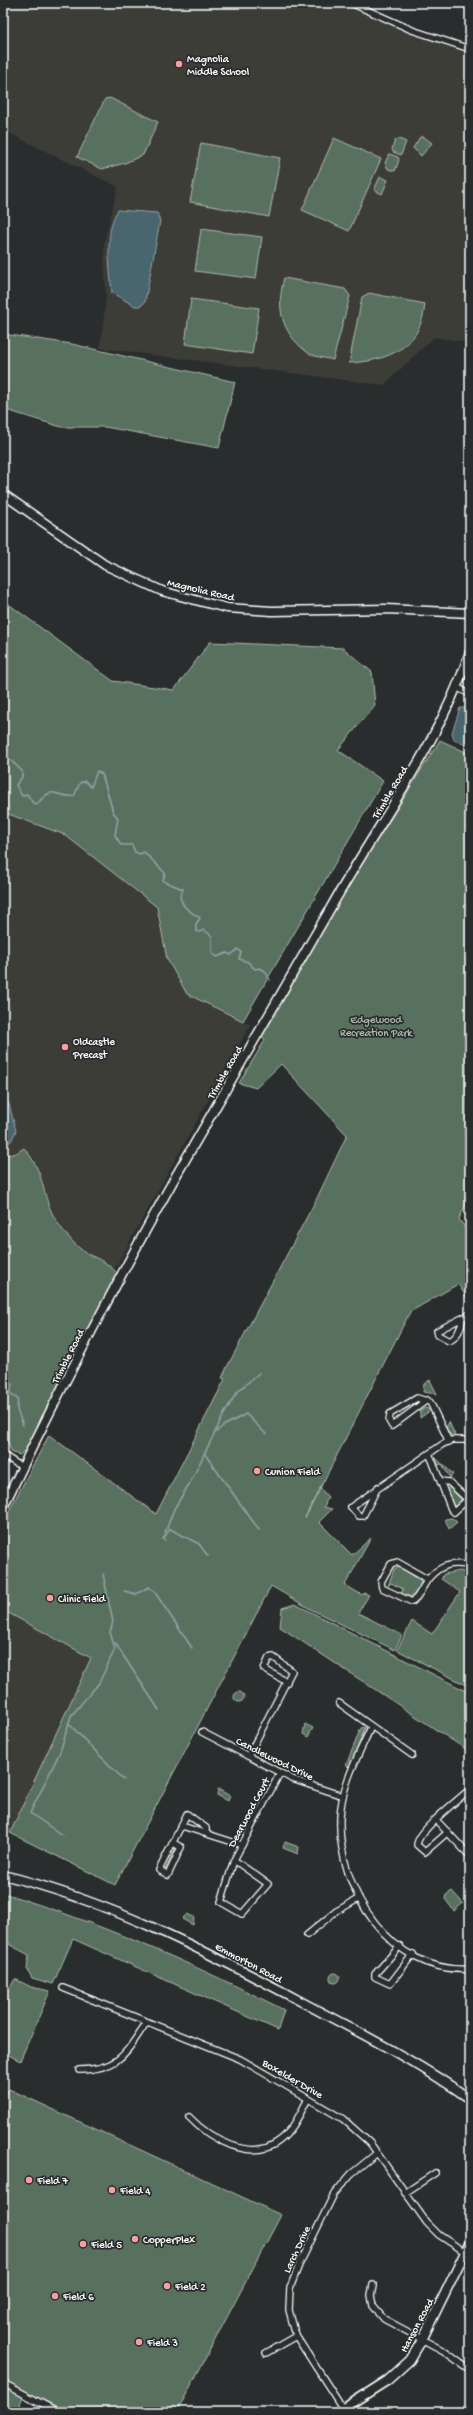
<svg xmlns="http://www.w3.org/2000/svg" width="473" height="2415" font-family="'Gochi Hand',sans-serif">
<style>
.built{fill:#3d3c38}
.green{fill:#59715e;stroke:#acb8ae}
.water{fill:#4a656e;stroke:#92a3a8}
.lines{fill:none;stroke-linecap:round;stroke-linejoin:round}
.stream{stroke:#92a3a8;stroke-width:1.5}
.street-casing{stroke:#fff;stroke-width:8}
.secondary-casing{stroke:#fff;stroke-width:11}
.street{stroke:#2a2d2e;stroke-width:5.5}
.secondary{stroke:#2a2d2e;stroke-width:8}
.poi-dot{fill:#ff9aa2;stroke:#2a2d2e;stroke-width:1.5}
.labels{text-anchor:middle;stroke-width:3.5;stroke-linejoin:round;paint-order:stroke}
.poi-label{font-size:11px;fill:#fff;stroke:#2a2d2e;text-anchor:start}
.street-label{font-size:11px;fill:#fff;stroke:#2a2d2e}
.park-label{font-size:11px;fill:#acb8ae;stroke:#2a2d2e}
</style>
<rect width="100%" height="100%" fill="#2a2d2e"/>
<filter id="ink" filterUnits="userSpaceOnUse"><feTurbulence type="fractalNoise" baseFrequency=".025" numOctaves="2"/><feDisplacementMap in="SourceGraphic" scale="8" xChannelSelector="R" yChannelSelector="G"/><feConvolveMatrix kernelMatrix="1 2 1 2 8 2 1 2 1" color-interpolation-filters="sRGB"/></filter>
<g filter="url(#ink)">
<g class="built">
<polygon points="3,3 341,3 402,31 470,54 470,282 467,308 470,343 434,337 384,385 100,348 106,298 104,244 118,187 3,130"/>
<polygon points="3,812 65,835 157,907 164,946 206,1003 250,1025 113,1272 70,1239 54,1218 35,1160 24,1148 3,1156"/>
<polygon points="3,1610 91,1658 10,1833 3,1829"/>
</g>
<g class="green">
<polygon points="110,98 158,122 143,155 125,163 102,169 77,157 105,99"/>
<polygon points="420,137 424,137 432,143 421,156 413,148"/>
<polygon points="334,138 381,159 349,231 302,210"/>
<polygon points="399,139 406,142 401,155 393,152 392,149 395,140"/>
<polygon points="201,143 280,158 269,217 190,202"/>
<polygon points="389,154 398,157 399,160 395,171 388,169 385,163"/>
<polygon points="380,177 388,180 382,194 374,190"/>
<polygon points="201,229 262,237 256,279 195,271"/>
<path d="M284 278 345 289 350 296 333 360C326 358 313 357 307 352 281 332 276 308 284 278Z"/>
<path d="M369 293 425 304C421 348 388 361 349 363L362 297Z"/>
<polygon points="191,299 259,308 252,354 185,344"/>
<polygon points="3,334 72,344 235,382 219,448 105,427 61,427 3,409"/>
<polygon points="3,600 113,681 174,690 210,642 343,648 372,672 375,705 338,750 383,781 243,1021 187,994 167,959 157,907 65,835 3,812"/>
<polygon points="440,740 470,754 470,1196 459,1219 470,1235 470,1303 458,1284 410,1312 305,1518 320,1488 328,1497 324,1507 332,1509 319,1522 352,1555 371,1538 345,1585 362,1595 364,1593 369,1595 358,1613 402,1635 395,1650 312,1610 271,1586 115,1885 10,1833 91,1658 3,1610 3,1522 49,1435 156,1514 225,1379 222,1378 227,1367 317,1198 347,1135 281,1064 256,1088 239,1083 265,1040 261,1035 329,917"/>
<path d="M24 1148C46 1172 41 1197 56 1220 64 1233 77 1249 92 1256 103 1261 108 1264 117 1273L99 1314 42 1416 29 1446 20 1455 12 1453 3 1430V1156L16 1153Z"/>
<polygon points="430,1380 437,1394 423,1392 424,1384"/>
<polygon points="425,1408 431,1410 420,1418 420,1411"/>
<polygon points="449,1422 455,1435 450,1435 446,1428"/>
<polygon points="435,1458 436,1458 453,1474 450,1478 442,1464 438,1465"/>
<polygon points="449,1487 461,1499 461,1503 456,1507 453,1505 447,1490"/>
<polygon points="452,1518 457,1522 449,1529 445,1519"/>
<polygon points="399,1567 420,1580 421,1585 412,1597 401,1594 403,1589 391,1583 388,1586 394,1569"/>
<polygon points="460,1571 470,1574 470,1683 466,1685 397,1650 412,1621 432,1634 460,1592 441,1579 444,1574"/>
<polygon points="295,1604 470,1693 470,1752 280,1627 282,1608"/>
<circle cx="239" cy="1697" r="5"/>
<polygon points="305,1724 313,1728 308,1737 303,1734"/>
<polygon points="365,1727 351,1766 348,1767 346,1765 361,1728"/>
<polygon points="218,1789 230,1796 228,1801 217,1795"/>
<polygon points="285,1842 299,1847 298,1854 283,1848"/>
<polygon points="175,1848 177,1851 167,1870 165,1870"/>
<polygon points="452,1891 463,1903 454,1911 445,1899 446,1895"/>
<path d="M3 1893C100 1923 194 1964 284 2010L278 2030 73 1939 53 1984 32 1978 27 1969 29 1955 10 1945 3 1933Z"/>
<polygon points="187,1914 194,1917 193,1925 182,1919"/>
<circle cx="335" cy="1978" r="5"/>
<polygon points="15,1979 31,1987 50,1991 20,2061 3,2052 3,1994 5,1995"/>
<polygon points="9,2089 281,2215 177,2412 68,2412 3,2380 3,2102"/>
<polygon points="3,2387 23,2397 16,2412 3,2412"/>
</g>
<g class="water">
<path d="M118 210 157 213 160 221 145 302 141 306H135L112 293C110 269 104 230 118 210Z"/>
<polygon points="467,702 470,703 470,742 466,745 454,740 452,733 460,708 465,708"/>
<polygon points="3,1096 9,1104 16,1131 11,1141 3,1147"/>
</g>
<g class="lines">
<g class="stream">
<path d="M3 753 22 771V777L16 785 22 796 27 794 33 803 37 804C55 783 53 798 74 796L80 783 85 781 91 787 97 771 102 774 113 812 118 818 115 835 121 845H132L135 852 140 854 144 852 165 873 163 881 183 889 180 896C183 910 191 911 200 918L196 924V931L199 932 204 930 212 936V953L217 957 227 953 231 955 238 949 241 952 239 959 248 962 255 969 260 968 265 971 270 980"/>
<polyline points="3,1384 6,1380 12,1384 10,1394 18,1399 17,1410 23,1425"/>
<polyline points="215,1433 223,1426 246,1414 266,1434"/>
<polyline points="204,1453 259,1530"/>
<polyline points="165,1533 174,1509 191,1481 224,1414 237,1392 259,1373"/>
<polyline points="165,1540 163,1539 170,1529 199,1544 208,1556"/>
<polyline points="124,1591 136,1594 149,1587 154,1591 192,1648"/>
<polyline points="115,1643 159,1710"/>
<polyline points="68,1723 124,1780"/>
<polyline points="62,1835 30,1813 60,1752 71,1716 99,1683 115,1649 110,1632 113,1622 103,1574"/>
</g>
<g class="street-casing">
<g id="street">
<polyline points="351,3 412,30 470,49"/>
<polyline points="458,688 470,694"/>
<path d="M462 1319C462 1327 457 1338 449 1341L438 1335 437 1331 470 1314"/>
<polyline points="427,1400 392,1426 389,1421 390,1414 417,1398 430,1402 449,1442"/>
<polyline points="429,1454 432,1460 451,1509 454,1512 466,1501 466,1498 449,1482 440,1481"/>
<polyline points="3,1455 22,1467"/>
<polyline points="378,1487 363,1516 359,1516 351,1507 443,1444 452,1440 470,1440"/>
<path d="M427 1579 397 1562 391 1564 381 1582 382 1588 412 1602C417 1599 420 1592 423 1587 433 1569 449 1560 470 1566"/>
<polyline points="339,1703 412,1755"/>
<path d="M371 1727C358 1756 341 1786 340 1818 337 1889 392 1975 470 1969"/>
<polyline points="202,1732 292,1779 343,1796"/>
<path d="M248 1756C263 1728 277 1700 292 1671L273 1657 269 1658 264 1669 287 1682"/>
<polyline points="436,1820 470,1856"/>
<polyline points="182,1826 242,1845"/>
<path d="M448 1832 425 1852 417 1845C417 1831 458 1800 469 1790"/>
<polyline points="173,1843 181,1847 168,1875 159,1870 187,1814 206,1828 206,1833"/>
<polyline points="234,1860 268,1884 242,1914 221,1902 234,1860 280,1773"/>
<polyline points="307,1935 335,1912 358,1899"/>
<polyline points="400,1946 375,1974 375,1977 390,1984 413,1954"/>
<polyline points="63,1988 240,2059 343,2119 370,2143 427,2223 439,2235 465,2252"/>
<path d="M79 2070C121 2069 125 2053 147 2022"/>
<path d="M189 2117C209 2138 251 2163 279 2141 293 2131 300 2113 308 2099"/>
<polyline points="405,2193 435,2173"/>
<polyline points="373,2285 371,2295 373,2306 384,2319 444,2351 470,2370"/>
<polyline points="266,2353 296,2336"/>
<polyline points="3,2383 58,2412"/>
<polyline points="343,2409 296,2336 289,2310 290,2288 299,2265 334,2194 351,2174 377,2153"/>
</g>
</g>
<g class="secondary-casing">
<g id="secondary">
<polyline points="3,494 105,565 162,591 199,601 227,608 272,611 386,609 470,613"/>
<path d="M3 1507C56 1397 113 1288 173 1181 225 1090 278 1000 330 909 378 823 438 746 470 652"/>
<path d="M3 1875C109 1901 204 1950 300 2001 358 2032 417 2061 470 2099"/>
<polyline points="338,2412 388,2380 410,2360 422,2340 470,2242"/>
</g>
</g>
<use href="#street" class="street"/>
<use href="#secondary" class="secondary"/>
</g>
</g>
<g class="poi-dot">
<circle cx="179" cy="64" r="4"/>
<circle cx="65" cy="1047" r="4"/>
<circle cx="257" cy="1471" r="4"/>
<circle cx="50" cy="1598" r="4"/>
<circle cx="29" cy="2180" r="4"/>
<circle cx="112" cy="2190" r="4"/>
<circle cx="135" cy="2239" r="4"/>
<circle cx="83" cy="2244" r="4"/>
<circle cx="167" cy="2286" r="4"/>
<circle cx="55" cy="2296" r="4"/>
<circle cx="139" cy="2342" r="4"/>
</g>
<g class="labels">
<g class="poi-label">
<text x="187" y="62">Magnolia<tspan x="187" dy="13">Middle School</tspan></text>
<text x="73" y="1045">Oldcastle<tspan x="73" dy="13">Precast</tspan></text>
<text x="265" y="1475">Cunion Field</text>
<text x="58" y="1602">Clinic Field</text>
<text x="37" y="2184">Field 7</text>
<text x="120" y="2194">Field 4</text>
<text x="143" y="2243">CopperPlex</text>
<text x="91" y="2248">Field 5</text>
<text x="175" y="2290">Field 2</text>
<text x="63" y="2300">Field 6</text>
<text x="147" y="2346">Field 3</text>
</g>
<g class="street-label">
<text transform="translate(201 589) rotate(13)" y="4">Magnolia Road</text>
<text transform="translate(389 792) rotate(-59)" y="4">Trimble Road</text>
<text transform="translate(224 1072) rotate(-60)" y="4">Trimble Road</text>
<text transform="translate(67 1356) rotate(-63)" y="4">Trimble Road</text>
<text transform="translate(275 1758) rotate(26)" y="4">Candlewood Drive</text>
<text transform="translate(248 1812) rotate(-62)" y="4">Dearwood Court</text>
<text transform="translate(249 1962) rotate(28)" y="4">Emmorton Road</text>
<text transform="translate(293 2078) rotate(30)" y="4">Boxelder Drive</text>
<text transform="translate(296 2249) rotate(-65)" y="4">Larch Drive</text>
<text transform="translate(416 2325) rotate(-62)" y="4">Hanson Road</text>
</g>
<g class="park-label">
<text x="376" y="1023">Edgewood<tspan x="376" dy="13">Recreation Park</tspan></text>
</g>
</g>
<rect width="473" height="2415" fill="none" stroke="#2a2d2e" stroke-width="16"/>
<rect x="8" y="8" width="457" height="2399" fill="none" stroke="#fff" stroke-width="1.5" filter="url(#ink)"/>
</svg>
